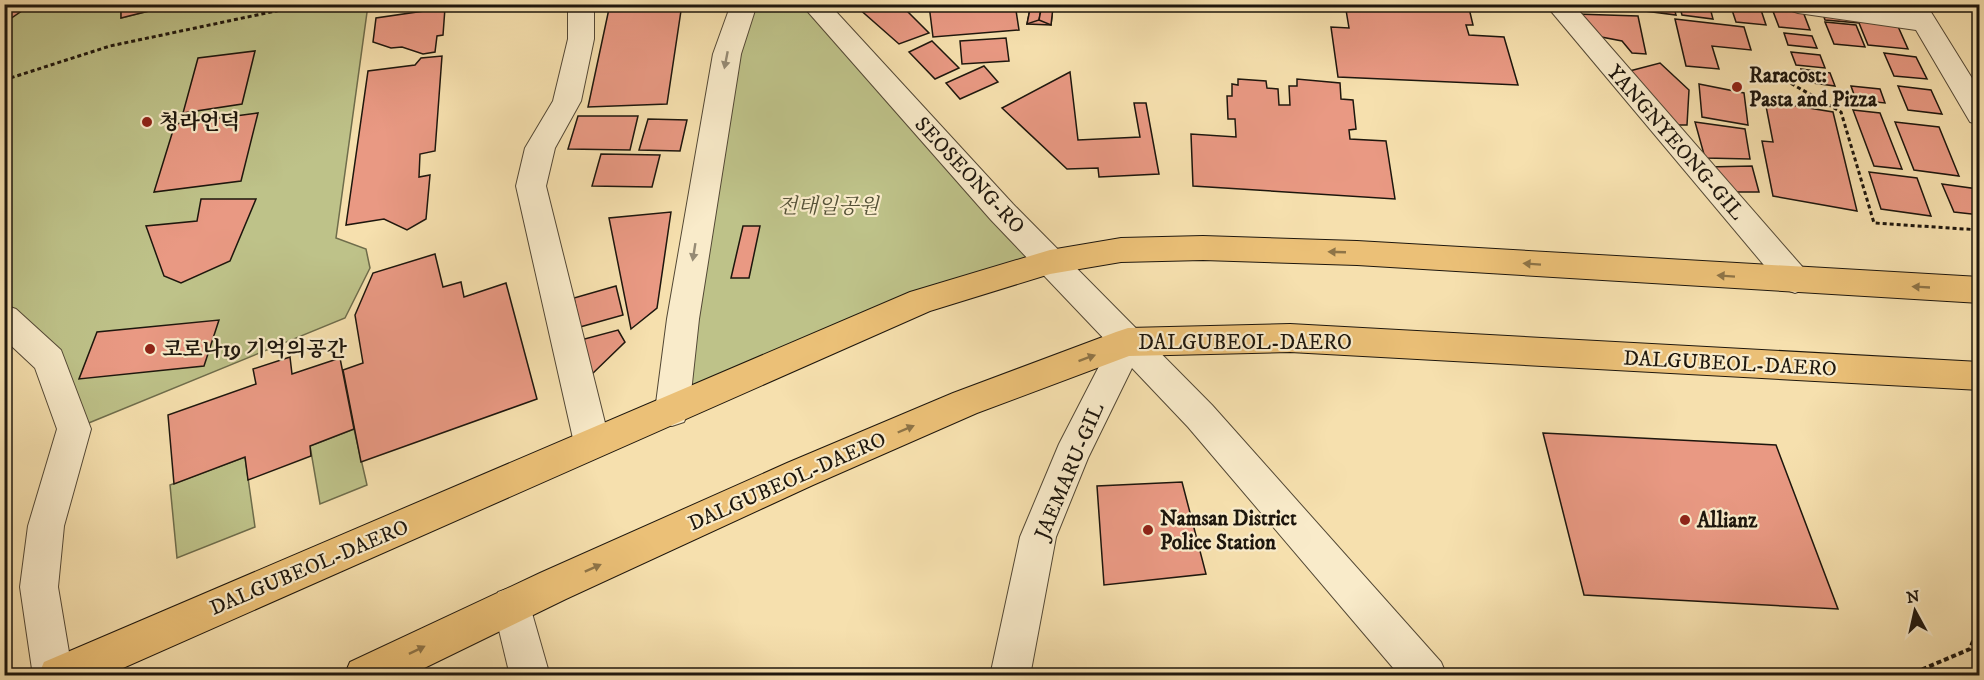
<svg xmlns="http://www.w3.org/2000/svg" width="1984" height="680" font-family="'IM FELL DW Pica','Noto Serif KR',serif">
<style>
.green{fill:#bec289;stroke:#6e6c4b;stroke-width:1.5}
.building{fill:#e99983;stroke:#1d160d;stroke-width:1.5}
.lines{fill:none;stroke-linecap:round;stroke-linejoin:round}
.minor-casing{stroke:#534835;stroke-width:2}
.major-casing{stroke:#1d160d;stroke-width:2}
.path-far1{stroke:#1d160d;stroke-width:3;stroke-dasharray:4 3;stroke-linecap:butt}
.path{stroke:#1d160d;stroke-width:4;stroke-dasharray:5 3;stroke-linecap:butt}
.minor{fill:#f9ebca;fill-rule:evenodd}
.major{fill:#ebc077;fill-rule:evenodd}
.oneway{fill:#968b75}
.oneway2{fill:#8e7447}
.poi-dot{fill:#8f2418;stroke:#f9ebca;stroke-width:2}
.labels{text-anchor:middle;stroke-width:4.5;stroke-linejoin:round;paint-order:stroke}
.poi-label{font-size:21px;font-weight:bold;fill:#1d160d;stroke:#f9ebca;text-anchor:start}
.street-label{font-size:21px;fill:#1d160d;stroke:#f9ebca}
.park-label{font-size:21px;font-style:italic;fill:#555238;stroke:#f9ebca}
</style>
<rect width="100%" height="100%" fill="#f6e0ae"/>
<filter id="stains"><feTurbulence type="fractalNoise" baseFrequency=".00333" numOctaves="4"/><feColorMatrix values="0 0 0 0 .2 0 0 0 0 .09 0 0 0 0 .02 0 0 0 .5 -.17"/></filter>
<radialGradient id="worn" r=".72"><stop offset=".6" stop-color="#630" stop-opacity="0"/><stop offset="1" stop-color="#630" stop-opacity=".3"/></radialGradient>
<g class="green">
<polygon points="177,4 368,5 336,238 366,249 370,268 345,318 74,429 5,318 4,5 121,5 121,18"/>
<polygon points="744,5 816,5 1050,262 672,411"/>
<polygon points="354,429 367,485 320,504 310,446"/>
<polygon points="245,457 255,527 177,558 170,485"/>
</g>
<g class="building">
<polygon points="4,4 32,4 4,23"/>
<polygon points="121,4 177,4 121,18"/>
<polygon points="610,4 682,4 667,104 588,107"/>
<polygon points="883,4 900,4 929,33 899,44 857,7"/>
<polygon points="1015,4 1019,30 933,37 929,5"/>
<polygon points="1031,4 1076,4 1075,8 1053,7 1051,25 1027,24"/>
<polygon points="1031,4 1042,4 1039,20 1027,24"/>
<polygon points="1042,4 1053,7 1051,25 1039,20"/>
<polygon points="1345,4 1468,4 1473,25 1466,25 1469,35 1504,37 1518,85 1338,77 1331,27 1349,28"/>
<polygon points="1599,4 1637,4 1639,9 1600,6"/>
<polygon points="1644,4 1673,4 1676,15 1645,11"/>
<polygon points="1679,4 1709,4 1713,19 1682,15"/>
<polygon points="1730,4 1759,4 1766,25 1736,22"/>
<polygon points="1969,4 1980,4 1980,20"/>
<polygon points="1771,6 1802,9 1810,30 1779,27"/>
<polygon points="445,8 443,35 437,36 435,52 423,54 402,47 391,48 373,42 376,18"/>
<polygon points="1575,14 1638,16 1646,54 1632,53 1622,41 1591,35"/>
<polygon points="1823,14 1896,22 1908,49 1868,45 1859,23 1825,20"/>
<polygon points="1675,19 1744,27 1751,50 1712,46 1719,69 1686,66"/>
<polygon points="1825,22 1856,25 1865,47 1834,44"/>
<polygon points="1784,33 1812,36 1817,48 1788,45"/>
<polygon points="1006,38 1009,61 962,64 960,41"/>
<polygon points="932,41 959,68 935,79 909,52"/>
<polygon points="255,51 242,104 183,113 198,58"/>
<polygon points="1791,52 1820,55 1825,68 1796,65"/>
<polygon points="1884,53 1916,57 1927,79 1894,76"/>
<polygon points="442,56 435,151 420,154 419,177 430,175 426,219 407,230 384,219 346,225 368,71 415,65 421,58"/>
<polygon points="1660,63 1689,90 1687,125 1669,125 1622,73"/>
<polygon points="984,66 998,82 960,99 946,83"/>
<polygon points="1801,69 1830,73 1835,86 1806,82"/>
<polygon points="1070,72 1078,140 1140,137 1134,103 1146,103 1159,174 1099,177 1098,168 1067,169 1002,108"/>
<polygon points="1238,79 1266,81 1267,88 1278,89 1279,105 1290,105 1289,86 1297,86 1297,79 1340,83 1341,99 1353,100 1356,129 1349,130 1350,139 1386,141 1395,199 1193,186 1191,134 1236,137 1235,119 1228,119 1227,96 1232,96 1232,84 1238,85"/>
<polygon points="1699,84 1744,93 1748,125 1702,117"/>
<polygon points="1851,86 1880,89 1885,103 1856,100"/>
<polygon points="1898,86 1931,90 1942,114 1908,110"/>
<polygon points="1765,101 1833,112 1857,211 1773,196 1762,141 1773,142"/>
<polygon points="1853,110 1880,113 1902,169 1874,166"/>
<polygon points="258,113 241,181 154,192 175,124"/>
<polygon points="578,116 638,116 630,150 568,149"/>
<polygon points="648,119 687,120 680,151 639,150"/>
<polygon points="1695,122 1745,129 1750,159 1705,158"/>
<polygon points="1895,122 1939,127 1959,176 1914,170"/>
<polygon points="601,154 660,155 652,187 592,186"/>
<polygon points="1752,166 1759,192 1728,192 1707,167"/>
<polygon points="1869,172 1917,178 1931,216 1881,209"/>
<polygon points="1942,184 1978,189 1980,215 1954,212"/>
<polygon points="201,199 256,199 230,261 181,283 164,276 146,226 197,221"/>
<polygon points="671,212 657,308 631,329 609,218"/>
<polygon points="743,226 760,226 749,278 731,278"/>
<polygon points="435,254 443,287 461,282 464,297 506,283 537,399 361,462 343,370 363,363 355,315 373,273"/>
<polygon points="616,286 623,315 580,327 574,298"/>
<polygon points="219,320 204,366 79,379 97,332"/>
<polygon points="618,330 625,342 589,377 577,341"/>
<polygon points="290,357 292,374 340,358 354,429 310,446 311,456 248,480 245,457 174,484 168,415 256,384 253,369"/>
<polygon points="1543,433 1776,445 1838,609 1584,595"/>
<polygon points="1182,482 1206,574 1104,585 1097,486"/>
</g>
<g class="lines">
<g class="minor-casing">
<g id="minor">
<polygon points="568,4 594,4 594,39 581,101 555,148 546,186 610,443 604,454 592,458 580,454 574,443 516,186 525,148 553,101 568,39"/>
<polygon points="731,4 757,4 741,54 699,319 689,411 684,422 672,426 660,422 655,411 667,319 713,54"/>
<polygon points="801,4 829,4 1013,204 1212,405 1441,662 1447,676 1400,676 1188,427 1132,368 1088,458 1056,537 1030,676 990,676 1020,537 1059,444 1110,345 991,220"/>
<polygon points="1545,4 1573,4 1806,271 1811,280 1806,289 1795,293 1784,289"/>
<polygon points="1785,4 1860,4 1904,11 1900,4 1926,4 1980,91 1980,125 1970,122 1916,30 1798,13 1789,10"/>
<polygon points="4,305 16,309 61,350 91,429 64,526 58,587 73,676 33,676 20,587 28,526 57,429 35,368 4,339"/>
<polygon points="512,587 526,592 550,676 510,676 493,605 498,592"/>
</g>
</g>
<g class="major-casing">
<g id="major">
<polygon points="1203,236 1357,241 1980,277 1980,303 1357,265 1203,260 1121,262 1050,274 930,311 105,676 38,676 44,662 910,292 1050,250 1121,238"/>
<polygon points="1290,324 1980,362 1980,390 1290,352 1129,356 977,413 813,485 566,599 408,676 344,676 350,662 540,573 787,463 953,393 1116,332 1128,328"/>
</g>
</g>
<g class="path-far1">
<polyline points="4,80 110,46 309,4"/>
<polyline points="1785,80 1841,112 1874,223 1980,230"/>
</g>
<polyline class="path" points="1917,676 1923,669 1970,649 1980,623"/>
<use href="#minor" class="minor"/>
<use href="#major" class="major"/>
</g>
<defs><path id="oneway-solid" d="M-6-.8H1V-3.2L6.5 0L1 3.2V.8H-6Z" transform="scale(1.5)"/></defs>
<g class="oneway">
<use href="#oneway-solid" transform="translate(726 60) rotate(101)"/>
<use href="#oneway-solid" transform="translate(694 252) rotate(99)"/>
</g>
<g class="oneway2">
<use href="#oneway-solid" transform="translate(1337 252) rotate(-178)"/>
<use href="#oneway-solid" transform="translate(1532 264) rotate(-176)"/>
<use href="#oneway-solid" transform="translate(1726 276) rotate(-176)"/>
<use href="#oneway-solid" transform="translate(1921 287) rotate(-177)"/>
<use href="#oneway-solid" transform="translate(1087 358) rotate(-20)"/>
<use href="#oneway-solid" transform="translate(906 429) rotate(-23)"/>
<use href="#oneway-solid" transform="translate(593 568) rotate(-24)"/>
<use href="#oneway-solid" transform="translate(417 650) rotate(-26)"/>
</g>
<g class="poi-dot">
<circle cx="1737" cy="87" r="6"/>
<circle cx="147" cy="122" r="6"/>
<circle cx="150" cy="349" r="6"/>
<circle cx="1685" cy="520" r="6"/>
<circle cx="1148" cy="530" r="6"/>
</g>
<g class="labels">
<g class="poi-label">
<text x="1749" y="82">Raracost:<tspan x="1749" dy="24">Pasta and Pizza</tspan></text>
<text x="159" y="129">청라언덕</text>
<text x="162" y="356">코로나19 기억의공간</text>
<text x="1160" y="525">Namsan District<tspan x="1160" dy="24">Police Station</tspan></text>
<text x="1697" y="527">Allianz</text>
</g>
<g class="street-label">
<text transform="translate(1676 142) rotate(49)" y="7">YANGNYEONG-GIL</text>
<text transform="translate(970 175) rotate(47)" y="7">SEOSEONG-RO</text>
<text x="1245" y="349">DALGUBEOL-DAERO</text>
<text transform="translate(1730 363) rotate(3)" y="7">DALGUBEOL-DAERO</text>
<text transform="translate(1069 471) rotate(-67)" y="7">JAEMARU-GIL</text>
<text transform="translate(787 481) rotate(-24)" y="7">DALGUBEOL-DAERO</text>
<text transform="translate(309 567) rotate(-23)" y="7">DALGUBEOL-DAERO</text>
</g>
<g class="park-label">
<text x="828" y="213">전태일공원</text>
</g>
</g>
<rect width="1984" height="680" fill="none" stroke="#f6e0ae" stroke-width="24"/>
<rect x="6" y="6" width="1972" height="668" fill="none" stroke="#1d160d" stroke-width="3"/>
<rect x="12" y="12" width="1960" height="656" fill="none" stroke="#1d160d" stroke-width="1.5"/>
<g transform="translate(1915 611) rotate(352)" stroke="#f9ebca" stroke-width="4.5" paint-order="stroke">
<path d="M0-4.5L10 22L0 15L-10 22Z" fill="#1d160d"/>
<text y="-9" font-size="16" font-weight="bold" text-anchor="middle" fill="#1d160d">N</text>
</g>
<rect width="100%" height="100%" filter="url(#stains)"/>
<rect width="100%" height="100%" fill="url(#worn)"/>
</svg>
